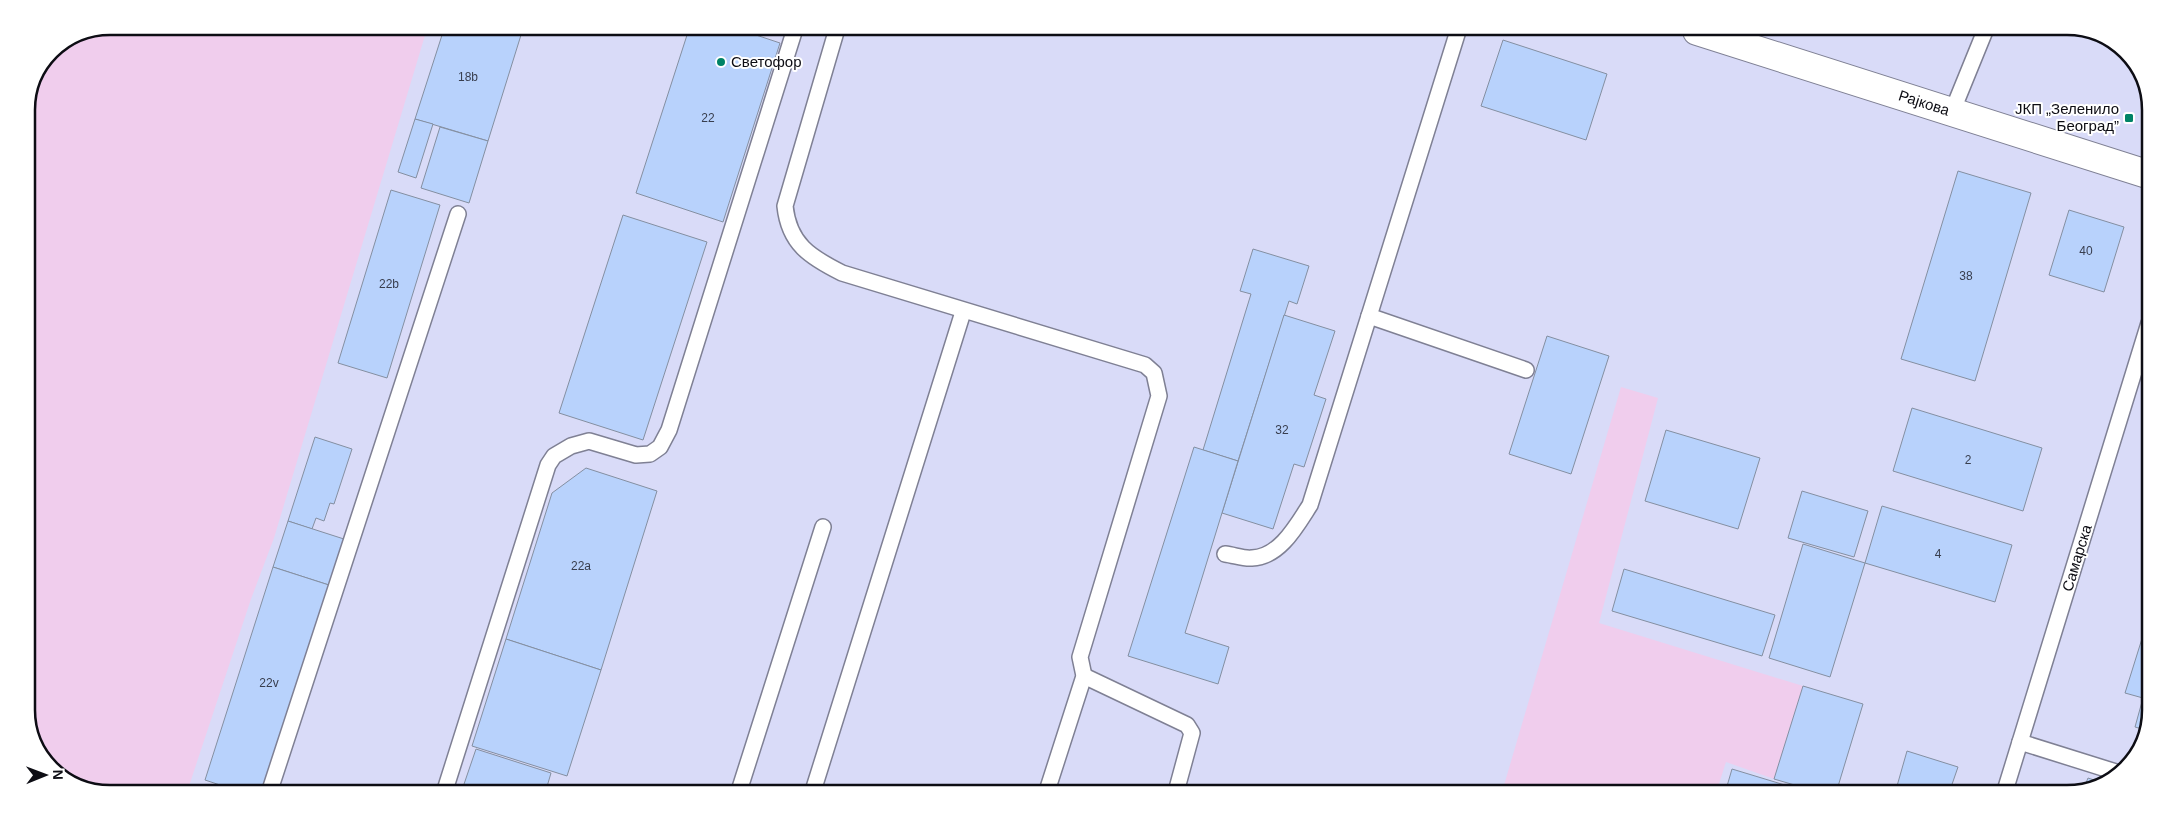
<svg xmlns="http://www.w3.org/2000/svg" width="2177" height="820" font-family="Arial,sans-serif">
<style>
.built{fill:#d9dbf8}
.green{fill:#f0cded}
.building{fill:#b8d2fc;stroke:#848fa1}
.lines{fill:none;stroke-linecap:round;stroke-linejoin:round}
.lane-casing{stroke:#7f8094;stroke-width:18}
.street-casing{stroke:#7f8094;stroke-width:30}
.lane{stroke:#fff;stroke-width:15}
.street{stroke:#fff;stroke-width:28}
.poi-dot{fill:#008366;stroke:#fff;stroke-width:2}
.labels{text-anchor:middle;stroke-width:4;stroke-linejoin:round;paint-order:stroke}
.number-label{font-size:12px;fill:#383e4e}
.poi-label{font-size:15px;fill:#0d0d14;stroke:#fff;text-anchor:start}
.street-label{font-size:15px;fill:#0d0d14;stroke:#fff}
.rim{fill:none;stroke:#0d0d14;stroke-width:2.5}
</style>
<rect width="100%" height="100%" fill="#e5e6fc"/>
<polygon class="built" points="2094,31 2134,59 2151,104 2146,737 2114,779 2067,794 83,789 43,761 26,716 26,105 51,51 78,33"/>
<g class="green">
<polygon points="426,32 274,538 251,599 188,789 83,789 43,761 26,716 26,105 51,51 78,33"/>
<polygon points="1621,387 1658,398 1599,623 1803,686 1774,779 1726,762 1716,793 1502,792"/>
</g>
<g class="building">
<polygon points="443,32 512,32 521,35 488,141 415,119"/>
<polygon points="688,32 747,32 780,43 723,222 636,193"/>
<polygon points="1503,40 1607,74 1586,140 1481,106"/>
<polygon points="415,119 433,124 416,178 398,172"/>
<polygon points="440,127 488,141 469,203 421,188"/>
<polygon points="1958,171 2031,193 1975,381 1901,359"/>
<polygon points="391,190 440,205 387,378 338,363"/>
<polygon points="2069,210 2124,227 2104,292 2049,275"/>
<polygon points="623,215 707,242 643,440 559,413"/>
<polygon points="1253,249 1309,266 1297,304 1289,301 1238,461 1203,450 1251,294 1240,291"/>
<polygon points="1284,315 1335,331 1314,395 1326,399 1304,467 1294,464 1273,529 1222,513"/>
<polygon points="1547,336 1609,356 1571,474 1509,454"/>
<polygon points="1912,408 2042,448 2023,511 1893,471"/>
<polygon points="1666,430 1760,458 1738,529 1645,501"/>
<polygon points="315,437 352,449 334,504 330,503 324,521 316,518 312,529 288,521"/>
<polygon points="1194,447 1238,461 1185,633 1229,647 1218,684 1128,656"/>
<polygon points="586,468 657,491 601,670 506,639 552,493"/>
<polygon points="1802,491 1868,511 1854,557 1788,538"/>
<polygon points="1882,506 2012,545 1995,602 1865,563"/>
<polygon points="288,521 347,540 332,586 273,567"/>
<polygon points="1803,544 1865,563 1830,677 1769,658"/>
<polygon points="273,567 332,586 267,790 235,790 205,780"/>
<polygon points="1624,569 1775,615 1762,656 1612,611"/>
<polygon points="2145,629 2147,630 2146,730 2135,727 2143,698 2125,693"/>
<polygon points="506,639 601,670 567,776 472,746"/>
<polygon points="1803,686 1863,704 1836,793 1822,793 1774,779"/>
<polygon points="476,749 551,773 546,790 462,790"/>
<polygon points="1907,751 1958,767 1949,793 1895,793"/>
<polygon points="1732,769 1811,793 1725,793"/>
<polygon points="2088,778 2103,783 2084,788"/>
</g>
<g class="lines">
<g class="lane-casing">
<g id="lane">
<path d="M836 32 785 206C789 244 810 257 842 273L1145 365 1154 373 1159 396 1080 657 1084 676 1047 791"/>
<polyline points="1952,112 1985,31"/>
<polyline points="1369,316 1526,370"/>
<path d="M1225 554C1234 555 1244 559 1252 558 1280 557 1297 525 1310 505L1458 31"/>
<polyline points="1084,676 1187,725 1192,733 1176,792"/>
<polyline points="2020,742 2119,773"/>
<polyline points="270,790 458,214"/>
<polyline points="445,790 548,465 554,456 571,446 589,441 636,455 650,454 660,447 669,430 794,32"/>
<polyline points="739,791 823,527"/>
<polyline points="813,791 963,312"/>
<polyline points="2004,794 2149,323"/>
</g>
</g>
<g class="street-casing">
<polyline id="street" points="1697,31 2150,175"/>
</g>
<use href="#lane" class="lane"/>
<use href="#street" class="street"/>
</g>
<g class="poi-dot">
<circle cx="721" cy="62" r="5"/>
<rect x="2124" y="113" width="10" height="10" rx="2.5"/>
</g>
<g class="labels">
<g class="number-label">
<text x="468" y="81">18b</text>
<text x="708" y="122">22</text>
<text x="2086" y="255">40</text>
<text x="1966" y="280">38</text>
<text x="389" y="288">22b</text>
<text x="1282" y="434">32</text>
<text x="1968" y="464">2</text>
<text x="1938" y="558">4</text>
<text x="581" y="570">22a</text>
<text x="269" y="687">22v</text>
</g>
<g class="poi-label">
<text x="731" y="67">Светофор</text>
<text x="2119" y="114" text-anchor="end">ЈКП „Зеленило<tspan x="2119" dy="17">Београд”</tspan></text>
</g>
<g class="street-label">
<text transform="translate(1924 103) rotate(18)" y="5">Рајкова</text>
<text transform="translate(2077 558) rotate(-73)" y="5">Самарска</text>
</g>
</g>
<path d="M0 0H2177V820H0ZM110 35H2067A75 75 0 0 1 2142 110V710A75 75 0 0 1 2067 785H110A75 75 0 0 1 35 710V110A75 75 0 0 1 110 35Z" fill="#fff" fill-rule="evenodd"/>
<path class="rim" d="M110 35H2067A75 75 0 0 1 2142 110V710A75 75 0 0 1 2067 785H110A75 75 0 0 1 35 710V110A75 75 0 0 1 110 35Z"/>
<g transform="translate(45 775) rotate(89)" stroke="#ffffff" stroke-width="4" paint-order="stroke">
<path d="M0-4L9 19L0 12L-9 19Z" fill="#0d0d14"/>
<text y="-8" font-size="14" font-weight="bold" text-anchor="middle" fill="#0d0d14">N</text>
</g>
</svg>
